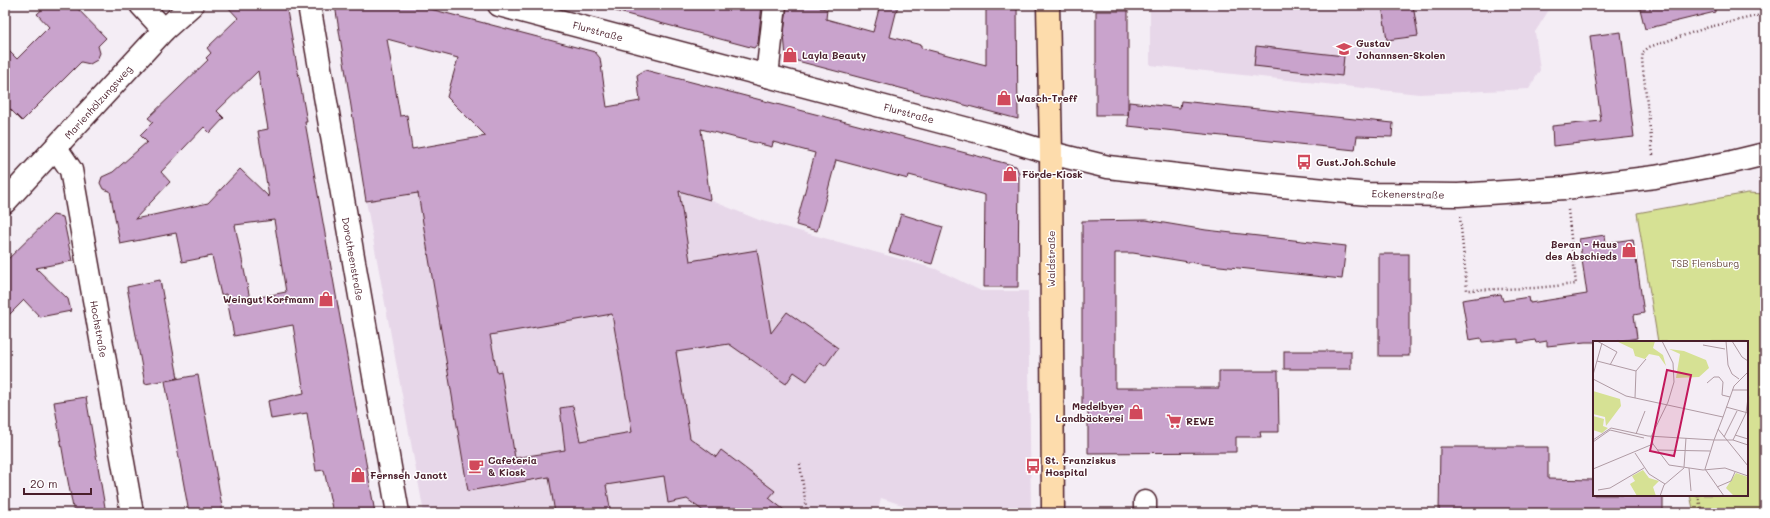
<svg xmlns="http://www.w3.org/2000/svg" width="1770" height="518" font-family="Mali,sans-serif">
<style>
.built{fill:#e7d7e9}
.green{fill:#d6e194;stroke:#908060}
.building{fill:#c9a3cc;stroke:#4a1f2b;fill-rule:evenodd}
.lines{fill:none;stroke-linecap:round;stroke-linejoin:round}
.minor-casing{stroke:#4a1f2b;stroke-width:25}
.major-casing{stroke:#4a1f2b;stroke-width:25}
.path{stroke:#4a1f2b;stroke-width:2.5;stroke-dasharray:1 3;stroke-linecap:butt}
.minor{stroke:#fff;stroke-width:22}
.major{stroke:#fddcac;stroke-width:22}
.labels{text-anchor:middle;stroke-width:3;stroke-linejoin:round;paint-order:stroke}
.street-label{font-size:10px;fill:#4a1f2b;stroke:#fff}
.poi-label{font-size:10px;font-weight:bold;fill:#4a1f2b;stroke:#fff;text-anchor:start}
.park-label{font-size:10px;fill:#6d5045;stroke:#fff}
.inset-road{fill:none;stroke:#b09ba4;stroke-width:1}
.view{fill:#c2185b;fill-opacity:0.15;stroke:#c2185b;stroke-width:2}
.inset-edge{fill:none;stroke:#4a1f2b;stroke-width:2}
</style>
<rect width="100%" height="100%" fill="#f4edf5"/>
<filter id="ink" filterUnits="userSpaceOnUse"><feTurbulence type="fractalNoise" baseFrequency=".025" numOctaves="2"/><feDisplacementMap in="SourceGraphic" scale="8" xChannelSelector="R" yChannelSelector="G"/><feConvolveMatrix kernelMatrix="1 2 1 2 8 2 1 2 1" color-interpolation-filters="sRGB"/></filter>
<g filter="url(#ink)">
<g class="built">
<polygon points="1150,5 1552,5 1535,32 1540,70 1529,89 1419,94 1150,65"/>
<polygon points="489,135 710,200 759,220 936,269 981,291 1028,291 1031,513 926,513 881,498 877,513 424,513 366,201 412,194 405,150"/>
</g>
<polygon class="green" points="1748,193 1765,194 1765,513 1694,513 1690,495 1747,495 1747,342 1658,342 1637,213"/>
<g class="building">
<polygon points="47,5 74,5 106,38 98,46 100,53 97,60 90,64 81,62 22,121 5,104 5,47 17,59 49,27 37,14"/>
<path d="M226 5H286L307 122H305L375 513H333L324 470 316 471 307 413 271 419 268 401 304 393 293 325 234 336 226 294 221 295 212 256 182 262 176 233 120 244 110 191 103 189 100 183 102 177 113 172 147 142 140 135 153 122 148 118 208 60 206 58 211 53 207 48 238 18ZM258 71 268 129 258 131 269 197 240 169 208 203 135 219 170 182 161 172 204 127 210 133 224 118 217 111ZM274 220 286 292 250 299 235 225Z"/>
<path d="M335 5H415L595 52 600 58 607 107 640 101 637 75 645 70 1016 166 1019 173 1018 287H984L985 195 909 175 908 179 836 160 817 231 796 225 815 153 773 142 772 147 701 129 710 200 679 191 690 261 757 250 771 333 787 312 838 348 825 366 820 363 807 381 794 372 786 384 729 344 676 352 690 438 716 457 721 450 775 491 769 498 788 513H706L687 499 668 503 664 476 606 485 611 513H555L549 477 468 491 418 193 366 201ZM387 39 458 58 447 97 486 136 412 149 407 115 400 116ZM612 314 632 432 580 441 573 406 560 408 565 450 515 458 501 371 497 372 490 335Z"/>
<polygon points="616,5 762,5 758,43 754,48 615,11"/>
<polygon points="787,5 820,5 820,8 827,9 826,19 873,32 880,5 898,5 890,37 921,45 921,48 986,65 986,5 1017,5 1018,119 786,58 784,34"/>
<polygon points="1382,5 1413,5 1418,36 1387,40"/>
<polygon points="1639,5 1715,5 1715,12 1645,29"/>
<rect x="1096" y="11" width="32" height="104"/>
<polygon points="1621,32 1634,137 1553,146 1552,126 1601,121 1590,36"/>
<polygon points="1256,46 1344,56 1342,76 1254,66"/>
<polygon points="1181,101 1393,123 1392,137 1357,136 1355,150 1128,126 1129,102 1180,108"/>
<polygon points="901,214 943,227 932,264 889,252"/>
<polygon points="53,215 63,217 72,261 36,268 68,299 71,311 40,317 24,300 5,319 5,262"/>
<polygon points="1146,220 1206,230 1346,246 1342,279 1201,264 1133,253 1115,253 1115,388 1219,388 1219,371 1278,371 1279,432 1260,432 1261,437 1236,437 1236,452 1088,453 1088,409 1082,409 1082,221"/>
<polygon points="1605,235 1606,243 1633,239 1644,313 1634,315 1637,338 1615,342 1585,342 1547,346 1547,341 1536,343 1535,340 1518,343 1518,339 1482,342 1481,338 1469,340 1462,300 1501,294 1503,301 1529,297 1530,303 1587,294 1579,239"/>
<rect x="1379" y="254" width="30" height="102"/>
<polygon points="160,280 178,378 145,384 127,287"/>
<rect x="1284" y="351" width="67" height="18"/>
<polygon points="198,375 218,483 223,513 189,513 165,381"/>
<polygon points="86,397 106,513 74,513 64,460 54,402"/>
<polygon points="1440,447 1548,447 1548,479 1594,480 1594,495 1663,495 1663,513 1439,513"/>
</g>
<g class="lines">
<g class="minor-casing">
<g id="minor">
<polyline points="141,5 164,30"/>
<polyline points="309,5 398,513"/>
<polyline points="499,5 998,137 1051,153 1108,167 1229,181 1368,194 1458,195 1565,188 1655,177 1732,162 1765,154"/>
<polyline points="767,76 775,5"/>
<polyline points="56,148 71,170 132,513"/>
<polyline points="5,202 164,30 192,5"/>
<polyline points="1145,513 1145,502"/>
</g>
</g>
<g class="major-casing">
<polyline id="major" points="1048,5 1051,153 1053,513"/>
</g>
<g class="path">
<polyline points="1653,155 1642,60 1643,52 1649,47 1709,27 1761,15 1765,32"/>
<polyline points="1460,217 1467,290 1534,288 1576,284 1568,210"/>
<polyline points="800,464 807,513"/>
<polyline points="1698,495 1702,513"/>
<polyline points="5,508 6,513"/>
<polyline points="1375,510 1419,513"/>
</g>
<use href="#minor" class="minor"/>
<use href="#major" class="major"/>
</g>
</g>
<defs>
<g id="school-bare" transform="scale(1.2)"><path d="M0-5L7-2L0 1L-7-2ZM-4 1L0 2.5L4 1V4Q0 6-4 4Z" fill="#d1495b" stroke="#fff" stroke-width="2.5" paint-order="stroke"/></g>
<g id="shop-bare" transform="scale(1.2)"><path d="M-5-2.5h2.3a2.7 3.5 0 0 1 5.4 0H5L5.5 6h-11ZM-1.5-2.5h3a1.5 2.3 0 0 0-3 0Z" fill="#d1495b" stroke="#fff" stroke-width="2.5" paint-order="stroke"/></g>
<g id="bus-bare" transform="scale(1.2)"><path d="M-5-6H5V4H4V6H2V4H-2V6H-4V4H-5ZM-3.5-4V0h7V-4ZM-3.5 1.2v1.5H-2V1.2ZM2 1.2v1.5H3.5V1.2Z" fill="#d1495b" stroke="#fff" stroke-width="2.5" paint-order="stroke"/></g>
<g id="supermarket-bare" transform="scale(1.2)"><path d="M-6-5.5h2.5l.6 2H6L4.5 2H-2.5L-4.4-4H-6ZM-1.5 3.2a1.3 1.3 0 1 0 .1 0ZM3 3.2a1.3 1.3 0 1 0 .1 0Z" fill="#d1495b" stroke="#fff" stroke-width="2.5" paint-order="stroke"/></g>
<g id="cafe-bare" transform="scale(1.2)"><path d="M-5.5-4.5H6V0H3Q3 3.5 0 3.5H-2.5Q-5.5 3.5-5.5 0ZM3-3.2v2h1.7v-2ZM-6 4.5H4V6H-6Z" fill="#d1495b" stroke="#fff" stroke-width="2.5" paint-order="stroke"/></g>
</defs>
<g fill-rule="evenodd">
<use href="#school-bare" x="1344" y="49"/>
<use href="#shop-bare" x="790" y="55"/>
<use href="#shop-bare" x="1004" y="98"/>
<use href="#bus-bare" x="1304" y="162"/>
<use href="#shop-bare" x="1010" y="174"/>
<use href="#shop-bare" x="1629" y="250"/>
<use href="#shop-bare" x="326" y="299"/>
<use href="#shop-bare" x="1136" y="412"/>
<use href="#supermarket-bare" x="1174" y="421"/>
<use href="#cafe-bare" x="476" y="466"/>
<use href="#bus-bare" x="1033" y="466"/>
<use href="#shop-bare" x="358" y="475"/>
</g>
<g class="labels">
<g class="street-label">
<text transform="translate(598 31) rotate(15)" y="4">Flurstraße</text>
<text transform="translate(98 102) rotate(-48)" y="4">Marienhölzungsweg</text>
<text transform="translate(909 113) rotate(15)" y="4">Flurstraße</text>
<text transform="translate(1408 194) rotate(1)" y="4">Eckenerstraße</text>
<text transform="translate(353 259) rotate(80)" y="4">Dorotheenstraße</text>
<text transform="translate(1051 259) rotate(-90)" y="4">Waldstraße</text>
<text transform="translate(99 329) rotate(80)" y="4">Hochstraße</text>
</g>
<g class="poi-label">
<text x="1356" y="47">Gustav<tspan x="1356" dy="12">Johannsen-Skolen</tspan></text>
<text x="802" y="59">Layla Beauty</text>
<text x="1016" y="102">Wasch-Treff</text>
<text x="1316" y="166">Gust.Joh.Schule</text>
<text x="1022" y="178">Förde-Kiosk</text>
<text x="1617" y="248" text-anchor="end">Beran - Haus<tspan x="1617" dy="12">des Abschieds</tspan></text>
<text x="314" y="303" text-anchor="end">Weingut Korfmann</text>
<text x="1124" y="410" text-anchor="end">Medelbyer<tspan x="1124" dy="12">Landbäckerei</tspan></text>
<text x="1186" y="425">REWE</text>
<text x="488" y="464">Cafeteria<tspan x="488" dy="12">&amp; Kiosk</tspan></text>
<text x="1045" y="464">St. Franziskus<tspan x="1045" dy="12">Hospital</tspan></text>
<text x="370" y="479">Fernseh Janott</text>
</g>
<g class="park-label">
<text x="1705" y="267">TSB Flensburg</text>
</g>
</g>
<g transform="translate(1593 341)">
<rect width="155" height="155" fill="#f4edf5"/>
<path d="M23 0H62L60 7 70 14 73 25 66 15 56 13 52 18 42 15 40 8ZM76 8 91 10 113 19 116 27 106 36 83 37 87 13ZM0 50 27 58 28 65 13 85 12 76 0 73ZM0 75 11 78 10 85 15 87 9 92 0 89ZM50 129 56 137 66 140 60 146 63 155H44L37 143 42 140 39 135ZM143 132 155 136V155L140 154 133 147Z" fill="#d6e194"/>
<path class="inset-road" d="M4 0 24 11 17 24M133 0 135 24 139 33 146 38M139 0 149 16 155 20M110 4 132 8M4 20 43 30M0 34 9 2M0 38 33 55 130 76 121 99H140L155 104M114 42 121 36H126L130 41 129 54 137 56M139 49H155M42 57 43 30 53 18M133 66 155 72M130 76 141 45 155 31M125 88 155 125M43 93 52 70M142 94 155 98M58 96 60 103 76 124 110 129 132 127 155 135M58 96 75 61 81 41 80 22 69 0M131 96 144 70M0 99 18 87 55 95 121 99 112 128M140 99 153 72 155 57M0 101 17 89 51 97M64 109 117 110M42 112 56 133 72 143M91 126 93 97M96 127 98 150M0 128 60 103M112 128 131 155M124 146 138 140 142 131M5 149 17 147 51 127M67 155 71 144 91 127"/>
<path class="view" d="M74 29 98 34 81 115 57 110Z"/>
<rect width="155" height="155" class="inset-edge"/>
</g>
<rect width="1770" height="518" fill="none" stroke="#fff" stroke-width="20"/>
<rect x="10" y="10" width="1750" height="498" fill="none" stroke="#4a1f2b" stroke-width="1.5" filter="url(#ink)"/>
<path d="M24 488v6h67v-6" fill="none" stroke="#4a1f2b" stroke-width="2"/>
<text x="30" y="488" font-size="12" fill="#4a1f2b" stroke="#ffffff" stroke-width="3" paint-order="stroke">20 m</text>
</svg>
